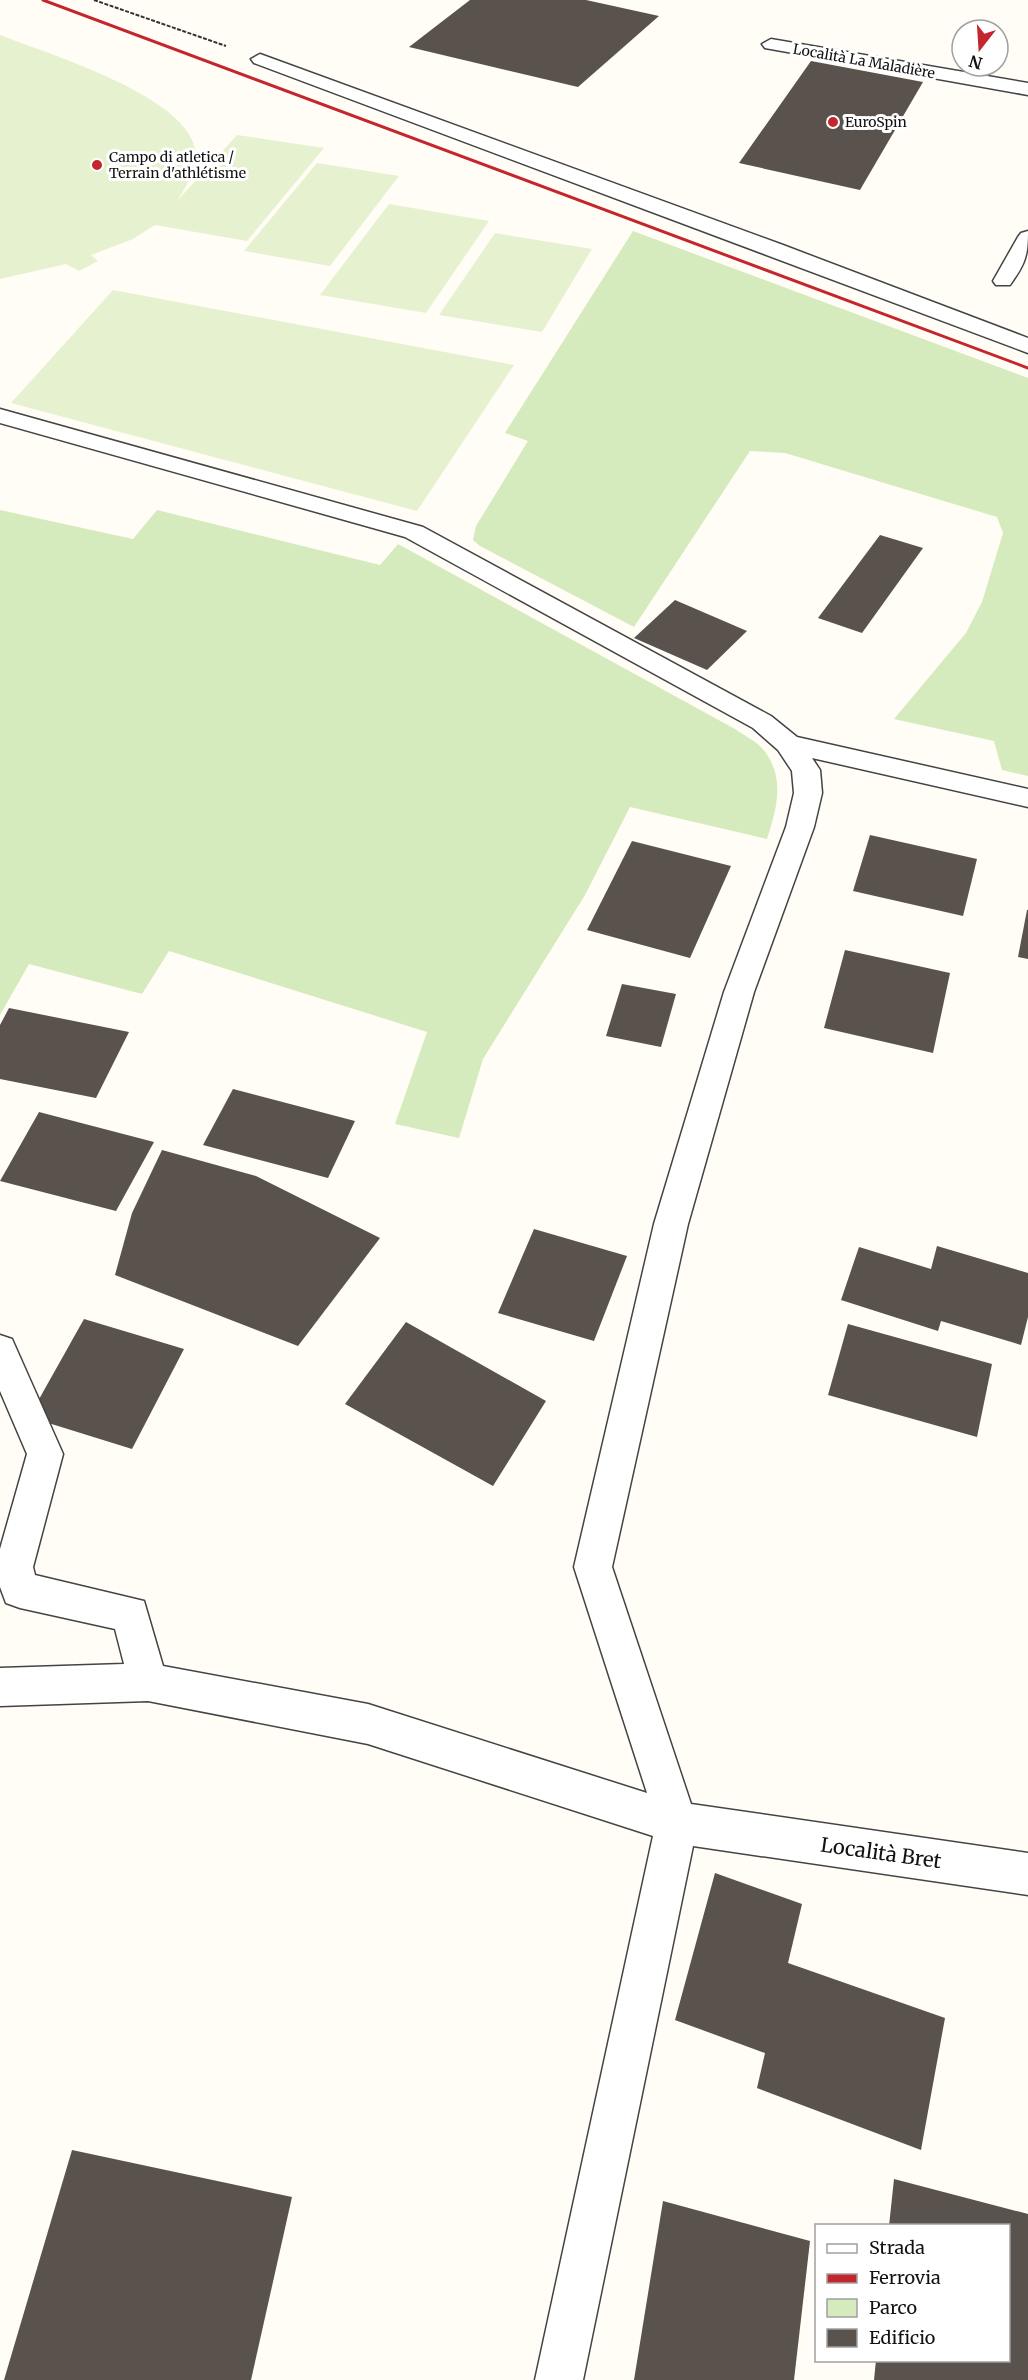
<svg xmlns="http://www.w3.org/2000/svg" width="1028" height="2380" font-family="Merriweather,serif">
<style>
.green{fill:#d5ebbd}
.pitch{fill:#e6f2cf}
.building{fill:#5a524d}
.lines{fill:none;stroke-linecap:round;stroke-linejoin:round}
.minor-casing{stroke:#444;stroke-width:3}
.path{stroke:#333;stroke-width:2;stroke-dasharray:4 1.5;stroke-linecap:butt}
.minor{fill:#fff;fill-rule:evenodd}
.rail{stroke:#c4262e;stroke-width:3}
.poi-dot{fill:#c4262e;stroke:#fff;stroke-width:2}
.labels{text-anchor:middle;stroke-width:6;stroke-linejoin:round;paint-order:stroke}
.far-street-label{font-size:14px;fill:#111;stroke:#fff}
.far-poi-label{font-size:14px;fill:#111;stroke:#fff;text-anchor:start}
.near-street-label{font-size:20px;fill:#111;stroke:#fff}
</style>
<rect width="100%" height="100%" fill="#fffdf5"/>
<g class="green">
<polygon points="633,231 1028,378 1028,776 1002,770 994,741 894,719 966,633 982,602 1003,533 997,517 785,453 750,451 634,627 480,546 473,540 476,526 528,441 505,433"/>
<path d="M0 510 133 539 157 510 380 565 398 544 735 729C743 735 756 741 762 748 786 776 777 808 767 839L630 807 585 895 483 1059 459 1138 395 1124 427 1032 169 951 142 994 29 964 0 1015Z"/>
</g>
<g class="pitch">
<path d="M0 35C48 54 185 95 195 149 199 168 186 185 178 200L237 135 324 148 247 241 155 225 133 239 91 255 98 261 79 271 66 264 0 279Z"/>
<polygon points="317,163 399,176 330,266 244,251"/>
<polygon points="389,204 489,221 426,313 320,295"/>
<polygon points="495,233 592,249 542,332 439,315"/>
<polygon points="113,290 514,365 417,511 11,403"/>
</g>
<g class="building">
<polygon points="470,0 586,0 659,16 578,87 409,47"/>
<polygon points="811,61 923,82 860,190 739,163"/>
<polygon points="880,535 923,548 862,633 818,618"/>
<polygon points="675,600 747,631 707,670 634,638"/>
<polygon points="870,835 977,859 963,916 853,891"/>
<polygon points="632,841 731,866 690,958 587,930"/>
<polygon points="1027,910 1028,910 1028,959 1018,957"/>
<polygon points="845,950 950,973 933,1053 824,1028"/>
<polygon points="622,984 676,994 661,1047 606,1036"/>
<polygon points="9,1008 129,1032 96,1098 0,1079 0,1025"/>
<polygon points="233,1089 355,1121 328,1178 203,1145"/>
<polygon points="39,1112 154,1142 116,1211 0,1181"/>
<polygon points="162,1150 256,1176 380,1238 298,1346 115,1275 132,1213"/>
<polygon points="534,1229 627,1256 594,1341 498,1313"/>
<polygon points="937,1246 1028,1273 1028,1317 1021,1345 941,1321 938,1331 841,1300 859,1247 931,1269"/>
<polygon points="84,1319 184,1349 132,1449 29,1417"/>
<polygon points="406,1322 546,1401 493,1486 345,1404"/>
<polygon points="848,1324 992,1364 977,1437 828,1395"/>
<polygon points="715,1873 802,1904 788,1963 945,2018 921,2150 757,2088 765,2053 675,2020"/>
<polygon points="72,2150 292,2197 251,2380 4,2380"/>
<polygon points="894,2179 1028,2214 1028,2380 874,2380 876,2360 1008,2360 1008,2226 889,2226"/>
<polygon points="663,2201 810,2241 794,2380 634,2380"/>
</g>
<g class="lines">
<g class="minor-casing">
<g id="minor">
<polygon points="771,39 1028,83 1028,95 765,48 762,44"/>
<polygon points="260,54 783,245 1028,338 1028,353 254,63 251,59"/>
<path d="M1028 231C1028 256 1025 264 1010 285H996L993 281 1018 237 1021 233Z"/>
<polygon points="0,409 423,527 771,716 797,737 1028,789 1028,807 812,758 820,770 822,793 814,827 754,992 688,1224 612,1567 691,1804 1028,1853 1028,1895 693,1846 583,2380 535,2380 653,1836 368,1744 148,1701 0,1706 0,1668 124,1664 115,1629 20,1608 6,1603 0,1587 0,1549 27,1454 0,1391 0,1335 12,1339 63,1454 33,1567 35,1575 144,1601 163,1666 368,1704 647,1793 574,1567 654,1224 724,992 786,827 794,793 792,771 778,750 753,728 405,537 0,423"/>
</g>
</g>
<polyline class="path" points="94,0 226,46"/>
<use href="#minor" class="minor"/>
<polyline class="rail" points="43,0 1028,368"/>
</g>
<g class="poi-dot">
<circle cx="833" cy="122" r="6"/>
<circle cx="97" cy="165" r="6"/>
</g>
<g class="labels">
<g class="far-street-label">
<text transform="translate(864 61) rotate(10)" y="5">Località La Maladière</text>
</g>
<g class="far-poi-label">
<text x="845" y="127">EuroSpin</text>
<text x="109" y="162">Campo di atletica /<tspan x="109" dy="16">Terrain d'athlétisme</tspan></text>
</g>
<g class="near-street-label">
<text transform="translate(881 1853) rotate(8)" y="7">Località Bret</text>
</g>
</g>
<rect x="815" y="2224" width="195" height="138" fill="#ffffff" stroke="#a0a0a0" stroke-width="1.5"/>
<rect x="827" y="2244" width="30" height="9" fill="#ffffff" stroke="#a0a0a0" stroke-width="1.5"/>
<text x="869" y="2254" font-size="18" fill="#111111">Strada</text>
<rect x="827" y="2274" width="30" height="9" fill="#c4262e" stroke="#a0a0a0" stroke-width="1.5"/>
<text x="869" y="2284" font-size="18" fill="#111111">Ferrovia</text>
<rect x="827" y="2299" width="30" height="18" fill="#d5ebbd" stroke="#a0a0a0" stroke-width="1.5"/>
<text x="869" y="2314" font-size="18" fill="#111111">Parco</text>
<rect x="827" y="2329" width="30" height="18" fill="#5a524d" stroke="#a0a0a0" stroke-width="1.5"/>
<text x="869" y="2344" font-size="18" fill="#111111">Edificio</text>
<g transform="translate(980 48) rotate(197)"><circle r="28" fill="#ffffff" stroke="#a0a0a0" stroke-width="1.5"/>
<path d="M0-4.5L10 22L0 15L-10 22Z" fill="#c4262e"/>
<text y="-9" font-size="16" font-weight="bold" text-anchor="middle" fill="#111111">N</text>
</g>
</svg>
